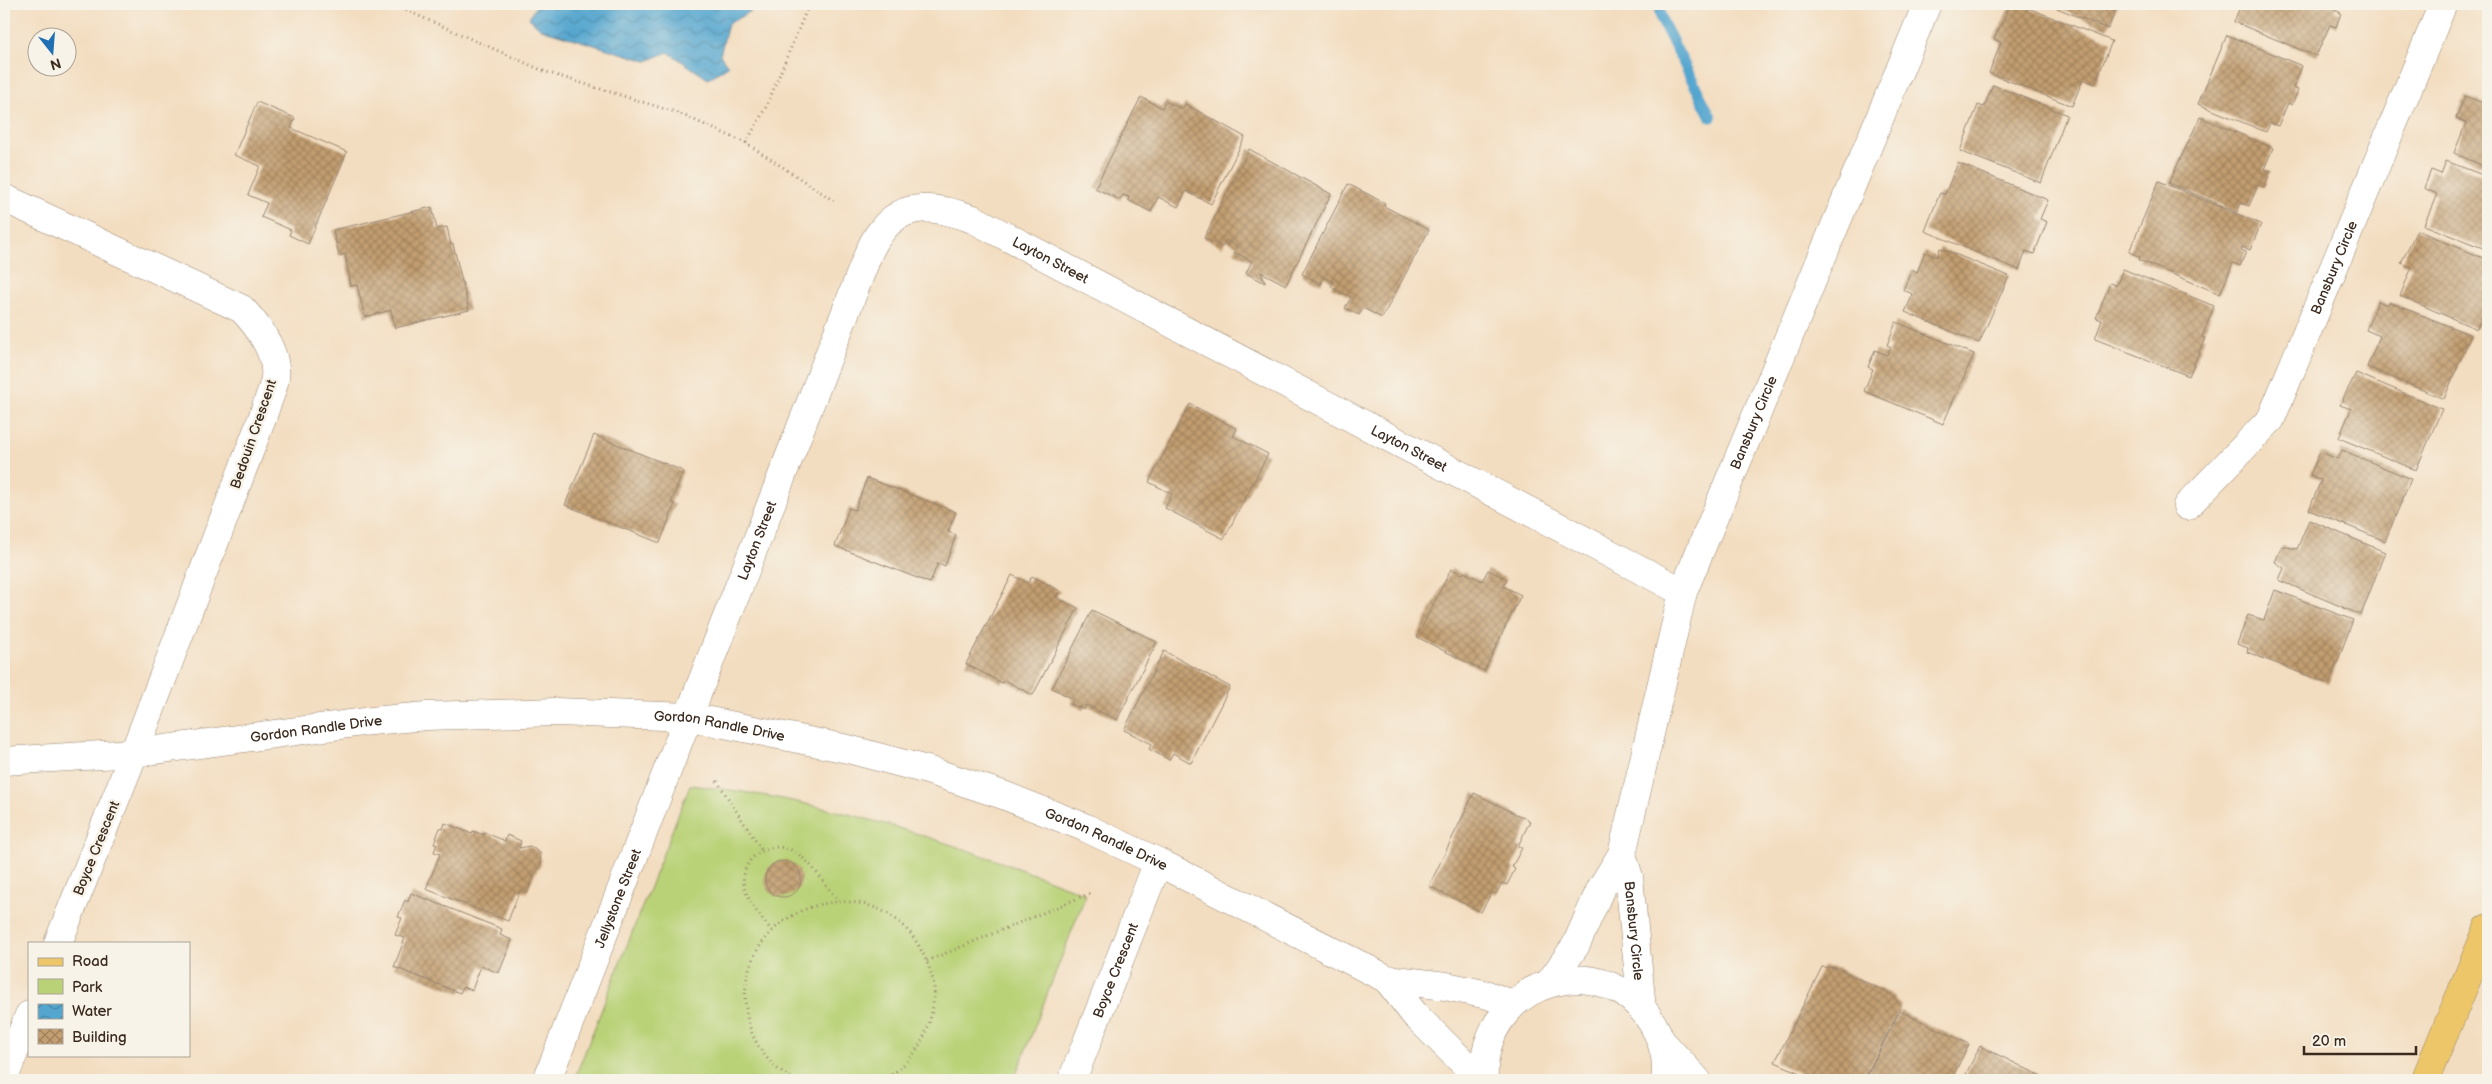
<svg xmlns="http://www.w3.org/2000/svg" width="2492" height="1084" font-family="'Balsamiq Sans',sans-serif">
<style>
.green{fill:#b9d277;stroke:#7a7e4a}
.water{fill:url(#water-waves);stroke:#486876}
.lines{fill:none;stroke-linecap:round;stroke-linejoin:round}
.stream{stroke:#54a6cf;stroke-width:11}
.building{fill:url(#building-cross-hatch)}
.minor-casing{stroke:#97846f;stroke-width:29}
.major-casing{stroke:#97846f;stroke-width:29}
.path{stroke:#97846f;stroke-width:3;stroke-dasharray:1 4;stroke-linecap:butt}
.minor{stroke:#fff;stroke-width:28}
.major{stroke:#ecc669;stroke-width:28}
.labels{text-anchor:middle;stroke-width:5;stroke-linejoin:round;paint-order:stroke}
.street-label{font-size:14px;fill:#3b2a1e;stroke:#f7f3e8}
</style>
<defs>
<pattern id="water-waves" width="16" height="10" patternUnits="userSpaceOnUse" patternTransform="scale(1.25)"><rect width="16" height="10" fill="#54a6cf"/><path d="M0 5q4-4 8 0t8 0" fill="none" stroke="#4787a7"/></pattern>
<pattern id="building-cross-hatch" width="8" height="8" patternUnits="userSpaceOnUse" patternTransform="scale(1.25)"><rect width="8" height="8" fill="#c29e71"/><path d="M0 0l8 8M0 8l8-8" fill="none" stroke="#9f815c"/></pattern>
</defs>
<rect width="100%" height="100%" fill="#f7f3e8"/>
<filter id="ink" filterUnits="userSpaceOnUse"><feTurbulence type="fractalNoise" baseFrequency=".02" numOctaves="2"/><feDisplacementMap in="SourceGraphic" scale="10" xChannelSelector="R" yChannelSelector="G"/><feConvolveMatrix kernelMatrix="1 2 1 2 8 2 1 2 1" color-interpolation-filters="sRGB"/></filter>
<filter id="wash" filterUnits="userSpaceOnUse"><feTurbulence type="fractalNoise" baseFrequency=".0096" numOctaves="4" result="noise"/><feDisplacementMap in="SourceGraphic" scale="20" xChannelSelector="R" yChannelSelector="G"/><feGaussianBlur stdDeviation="1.12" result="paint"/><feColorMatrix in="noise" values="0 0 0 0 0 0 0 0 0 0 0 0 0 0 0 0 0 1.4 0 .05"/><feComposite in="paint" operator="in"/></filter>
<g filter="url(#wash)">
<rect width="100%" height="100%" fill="#f3ddc0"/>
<path class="green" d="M690 785C832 800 954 843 1086 894L1014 1080H574Z"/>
<polygon class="water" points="537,4 763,4 728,24 720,55 728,66 708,79 668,52 647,61 541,29 529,18"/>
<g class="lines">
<polyline class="stream" points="1658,4 1662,21 1711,117"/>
</g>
<g id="blocks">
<g class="building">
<polygon points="2011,4 2018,4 2112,41 2095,84 2083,79 2072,106 1989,73 2001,42 1994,39"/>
<polygon points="2047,4 2118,4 2108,29"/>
<polygon points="2241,4 2337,4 2335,10 2341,13 2336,27 2330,25 2316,56 2234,22"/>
<polygon points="2227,35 2302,66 2293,88 2298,90 2292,105 2288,103 2278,126 2270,123 2266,132 2198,104"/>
<polygon points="1993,85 2067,115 2041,183 1960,151 1978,105 1984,107"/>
<polygon points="2487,94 2488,94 2488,168 2454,153 2466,123 2456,118 2465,96 2483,103"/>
<polygon points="1141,97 1162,108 1165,101 1182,109 1185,104 1245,137 1211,204 1186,191 1178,207 1158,197 1151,212 1128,200 1129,197 1123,195 1120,200 1095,188"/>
<polygon points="257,102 295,118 291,128 347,152 308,244 289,235 291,230 261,217 267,203 248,195 260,166 234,155"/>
<polygon points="2200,117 2273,148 2264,169 2271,171 2264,187 2258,185 2249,206 2241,203 2237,212 2169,183"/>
<polygon points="1249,149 1331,194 1286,285 1261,272 1265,283 1246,273 1252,261 1234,252 1237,246 1226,240 1222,247 1204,238"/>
<polygon points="2446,161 2488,177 2488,250 2424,225 2437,194 2424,188 2431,170 2441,174"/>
<polygon points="1958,163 2048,200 2040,219 2047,222 2034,254 2026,251 2019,270 1925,231 1940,193 1945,194"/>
<polygon points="2159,181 2261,224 2250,250 2242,247 2241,250 2246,252 2240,266 2233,263 2220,294 2139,260 2140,257 2129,252"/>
<polygon points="1348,184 1385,203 1384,206 1429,230 1382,318 1363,308 1359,315 1345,308 1351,297 1331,287 1334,282 1324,277 1321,284 1302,274"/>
<polygon points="432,207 437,229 447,227 451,245 453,244 469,310 395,328 391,310 365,317 357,285 351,286 345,254 339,256 333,230"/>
<polygon points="2417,230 2488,260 2488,301 2477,329 2400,296 2412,267 2401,263"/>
<polygon points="1940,248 2009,276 1979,343 1905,312 1913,294 1903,290 1912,269 1917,272 1925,252 1937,257"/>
<polygon points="2123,269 2214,306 2202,337 2205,338 2189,376 2095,339 2102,320 2096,318 2110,283 2116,286"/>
<polygon points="2378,301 2388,305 2389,302 2471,335 2444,399 2367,367 2380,336 2366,330"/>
<polygon points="1896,322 1974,354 1943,424 1864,391 1873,369 1868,367 1875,350 1887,355 1891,347 1887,345"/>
<polygon points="2356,373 2442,409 2416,470 2339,438 2351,409 2340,405"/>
<polygon points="1190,404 1237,429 1233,436 1268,454 1224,539 1165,508 1172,494 1149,482"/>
<polygon points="594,435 683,471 671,503 675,504 660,543 565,505"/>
<polygon points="2342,450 2411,479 2385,541 2309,510 2321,480 2310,475 2320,452 2338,459"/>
<polygon points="867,478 956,512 948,532 956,535 945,566 938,563 930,583 835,546 849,508 855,510"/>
<polygon points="2309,520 2385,552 2361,615 2279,580 2284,568 2275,562 2282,546 2297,549"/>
<polygon points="1451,569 1463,574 1464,572 1482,581 1488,570 1507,579 1503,586 1521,595 1484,671 1417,637"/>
<polygon points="1012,575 1028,583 1032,576 1060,591 1056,597 1078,608 1033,695 1004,680 1002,683 966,664"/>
<polygon points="2275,590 2353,620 2329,684 2247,652 2248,648 2237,644 2248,615 2264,620"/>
<polygon points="1092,610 1157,642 1117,720 1086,705 1084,710 1071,704 1073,699 1052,688"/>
<polygon points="1164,651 1230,687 1191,763 1173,753 1169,760 1149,749 1152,744 1124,730"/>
<polygon points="1474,793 1530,821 1518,846 1522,848 1512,867 1515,869 1507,885 1502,883 1496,894 1492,892 1481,912 1429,886"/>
<polygon points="445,823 472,834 473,831 484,835 484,832 505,841 507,835 521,841 519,848 530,846 540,853 541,865 534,875 527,893 520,890 508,921 426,889 440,854 434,852 437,844 434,843 440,828 443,829"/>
<circle cx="783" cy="879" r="18"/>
<polygon points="411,893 502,929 500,935 512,940 499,973 481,966 472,990 463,987 460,993 394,967 405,938 395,935 402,918 398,917 405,900 408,902"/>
<polygon points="1822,967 1837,968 1892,995 1901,1006 1864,1080 1797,1080 1800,1073 1775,1062"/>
<polygon points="1900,1011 1969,1044 1951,1080 1865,1080"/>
<polygon points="1980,1046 2041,1076 2039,1080 1963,1080"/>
</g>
</g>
</g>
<g filter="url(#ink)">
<use href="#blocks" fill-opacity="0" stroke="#97846f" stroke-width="1"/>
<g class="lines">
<g class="minor-casing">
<g id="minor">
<path d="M4 198 242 309C258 326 278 353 275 378 273 391 266 404 263 416L134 753 58 943"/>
<path id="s1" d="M2187 506 2271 419 2443 4"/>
<path id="s2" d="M4 761 134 753 371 721 427 716 556 712 690 717 848 749 927 770 1003 795 1084 827 1158 862 1387 979 1446 986 1488 995 1512 1004"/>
<path id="s3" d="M1622 854 1629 877 1642 1009"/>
<polyline points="1387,979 1415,1015 1481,1080"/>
<path id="s4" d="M1550 982 1576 945 1600 890 1622 854 1683 592 1927 4"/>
<polyline points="1662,1042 1697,1080"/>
<polyline points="6,1073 29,1015"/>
<path id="s5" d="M547 1080 869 252C892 201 926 202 973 219L1683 592"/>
<path id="s6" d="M1072 1080 1158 862"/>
<path d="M1484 1080C1479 977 1613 940 1657 1032 1664 1047 1668 1064 1665 1080"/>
</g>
</g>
<g class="major-casing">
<polyline id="major" points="2425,1080 2488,928"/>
</g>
<g class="path">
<polyline points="392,4 546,72 678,113 746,143 837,203"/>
<polyline points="746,143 767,105 809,4"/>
<polyline points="717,781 762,851"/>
<path d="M772 931C761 917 747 902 744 885 739 857 772 838 795 852 812 862 826 886 838 901"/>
<polyline points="927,961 1093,892"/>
<path d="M795 1080C772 1070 753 1044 748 1020 723 908 877 855 923 954 929 966 935 980 934 994 932 1031 916 1061 883 1080"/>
</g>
<use href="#minor" class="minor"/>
<use href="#major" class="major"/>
</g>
</g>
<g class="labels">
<g class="street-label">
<text dy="5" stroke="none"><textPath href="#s5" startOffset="1101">Layton Street</textPath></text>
<text dy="5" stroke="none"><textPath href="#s1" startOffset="285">Bansbury Circle</textPath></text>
<text dy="5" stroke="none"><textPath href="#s4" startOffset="600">Bansbury Circle</textPath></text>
<text transform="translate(253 434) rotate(-71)" y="5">Bedouin Crescent</text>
<text dy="5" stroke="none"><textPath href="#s5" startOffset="1506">Layton Street</textPath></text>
<text dy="5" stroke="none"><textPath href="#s5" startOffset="579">Layton Street</textPath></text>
<text dy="5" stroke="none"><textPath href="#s2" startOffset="719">Gordon Randle Drive</textPath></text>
<text dy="5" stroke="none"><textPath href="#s2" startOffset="314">Gordon Randle Drive</textPath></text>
<text dy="5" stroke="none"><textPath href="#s2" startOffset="1124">Gordon Randle Drive</textPath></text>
<text transform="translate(96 848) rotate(-68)" y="5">Boyce Crescent</text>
<text dy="5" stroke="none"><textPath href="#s5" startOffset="195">Jellystone Street</textPath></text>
<text dy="5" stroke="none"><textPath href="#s3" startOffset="78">Bansbury Circle</textPath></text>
<text dy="5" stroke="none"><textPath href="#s6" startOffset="118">Boyce Crescent</textPath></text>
</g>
</g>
<rect width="2492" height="1084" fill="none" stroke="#f7f3e8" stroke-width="20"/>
<rect x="28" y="942" width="162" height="115" fill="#f7f3e8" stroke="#aca397"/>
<rect x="38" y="958" width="25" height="8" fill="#ecc669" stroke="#aca397"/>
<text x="72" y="966" font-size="15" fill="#3b2a1e">Road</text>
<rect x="38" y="979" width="25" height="15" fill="#b9d277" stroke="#aca397"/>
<text x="72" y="992" font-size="15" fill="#3b2a1e">Park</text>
<rect x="38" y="1004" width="25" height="15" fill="url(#water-waves)" stroke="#aca397"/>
<text x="72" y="1016" font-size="15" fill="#3b2a1e">Water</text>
<rect x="38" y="1029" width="25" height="15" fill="url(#building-cross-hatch)" stroke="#aca397"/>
<text x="72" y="1042" font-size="15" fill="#3b2a1e">Building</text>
<g transform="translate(52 52) rotate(163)"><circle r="24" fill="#f7f3e8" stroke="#aca397"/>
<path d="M0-4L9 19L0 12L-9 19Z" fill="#1f6fb2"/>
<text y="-8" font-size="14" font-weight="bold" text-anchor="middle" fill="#3b2a1e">N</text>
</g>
<path d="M2304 1046v8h112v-8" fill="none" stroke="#3b2a1e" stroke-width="2.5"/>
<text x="2312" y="1046" font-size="15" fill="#3b2a1e" stroke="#f7f3e8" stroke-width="4" paint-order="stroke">20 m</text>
</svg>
